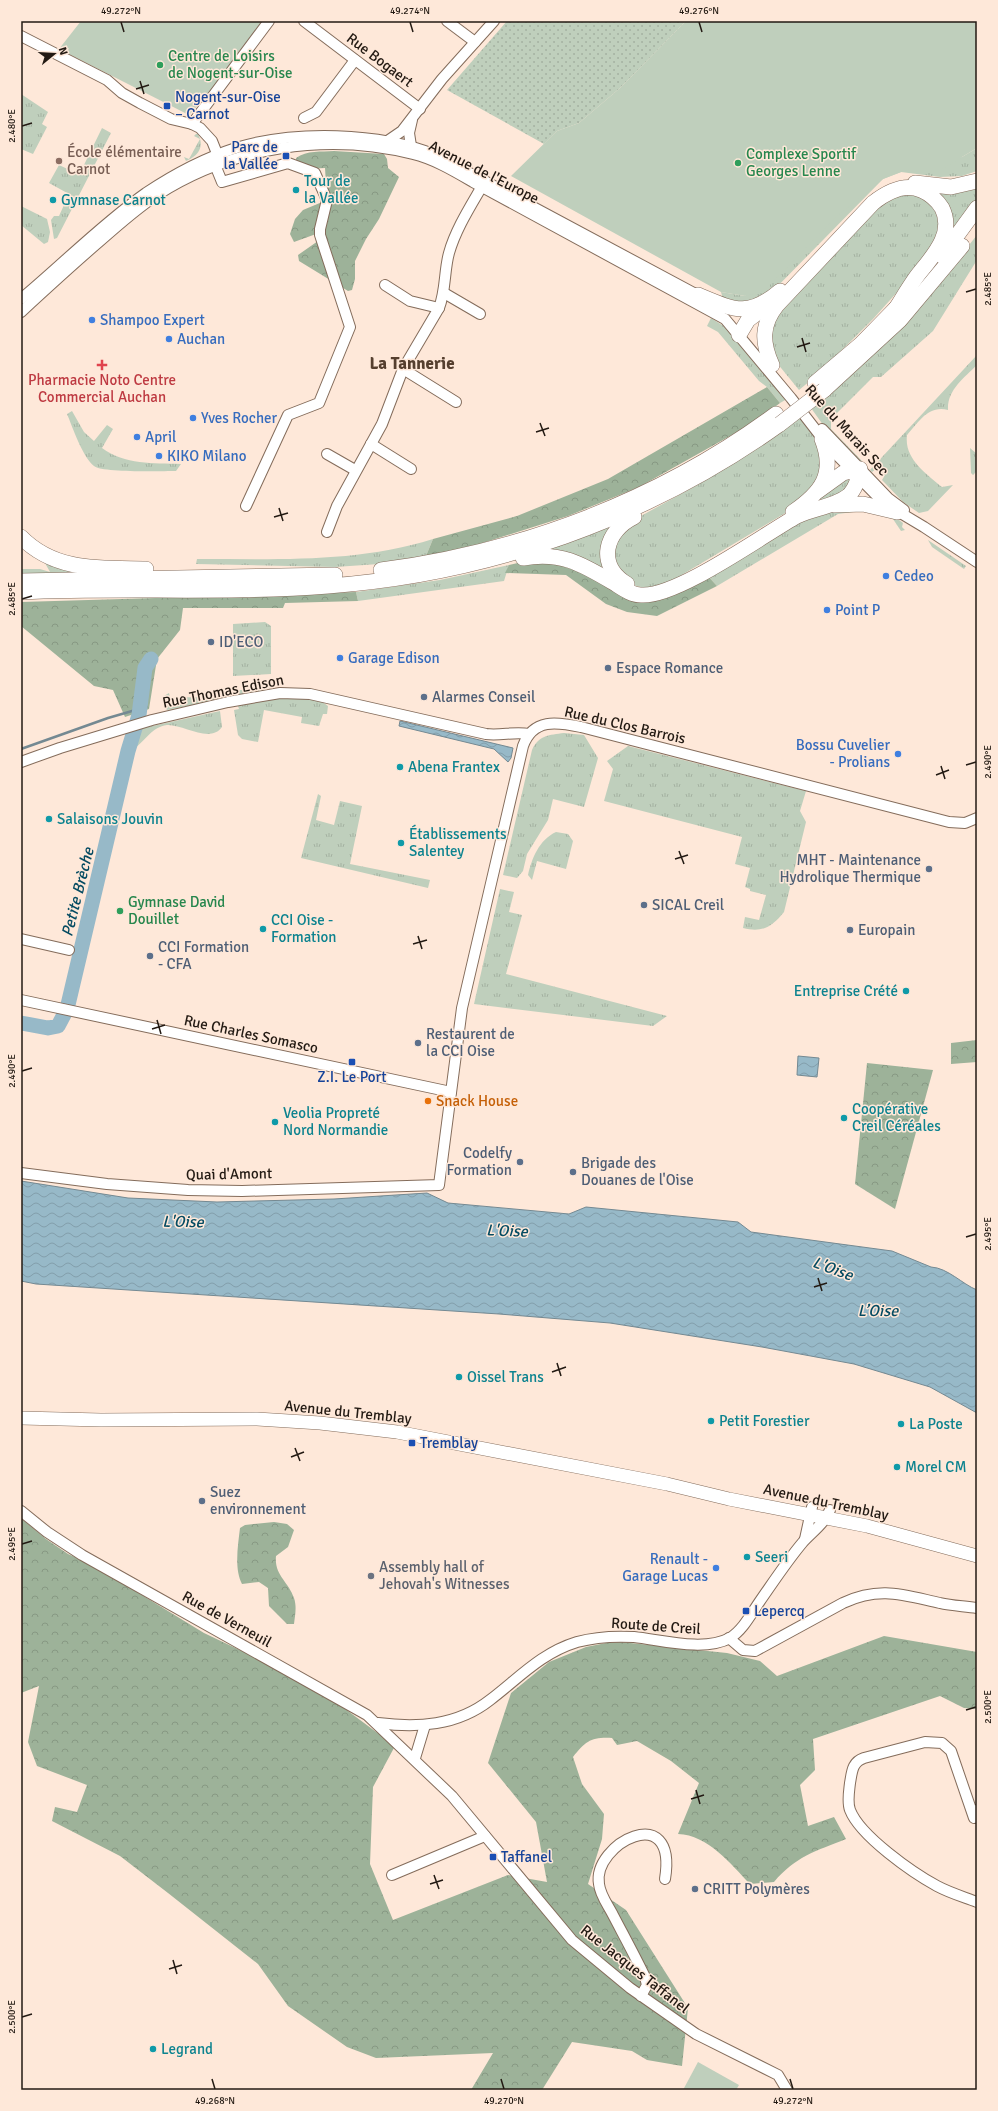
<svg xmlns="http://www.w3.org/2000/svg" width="998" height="2111" font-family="Signika,sans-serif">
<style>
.grass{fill:url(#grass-tufts)}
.forest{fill:url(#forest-crowns)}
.park{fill:url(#park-dots)}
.pitch{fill:#bfcfbc}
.water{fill:url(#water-waves);stroke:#748992}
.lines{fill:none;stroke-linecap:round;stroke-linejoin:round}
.stream{stroke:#748992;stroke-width:2.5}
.river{stroke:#97b9c8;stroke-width:15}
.minor-casing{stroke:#846c5b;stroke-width:12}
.major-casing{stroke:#846c5b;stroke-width:14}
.highway-casing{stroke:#846c5b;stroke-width:16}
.minor{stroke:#fff;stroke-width:10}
.major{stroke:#fff;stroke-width:13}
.highway{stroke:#fff;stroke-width:15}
.highway-bridge-casing{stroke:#846c5b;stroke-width:16;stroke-linecap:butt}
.highway-bridge{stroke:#fff;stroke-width:15}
.ticks{fill:none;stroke:#231a13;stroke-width:1.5}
.leisure-dot{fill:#2e9e5b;stroke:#fee8d9;stroke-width:1.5}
.transit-dot{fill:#1a4fb4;stroke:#fee8d9;stroke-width:1.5}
.education-dot{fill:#8d6e63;stroke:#fee8d9;stroke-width:1.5}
.culture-dot{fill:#0f9aa8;stroke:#fee8d9;stroke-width:1.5}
.shop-dot{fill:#3f7fe0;stroke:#fee8d9;stroke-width:1.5}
.health-dot{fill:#e0444e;stroke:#fee8d9;stroke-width:1.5}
.service-dot{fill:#5c6f8a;stroke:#fee8d9;stroke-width:1.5}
.food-dot{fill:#e8710a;stroke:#fee8d9;stroke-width:1.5}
.worship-dot{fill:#6b7280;stroke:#fee8d9;stroke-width:1.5}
.labels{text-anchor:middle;stroke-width:3;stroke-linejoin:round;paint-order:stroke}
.leisure-label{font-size:15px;fill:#27864d;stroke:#fee8d9;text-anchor:start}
.street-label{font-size:15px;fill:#231a13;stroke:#fee8d9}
.transit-label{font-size:15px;fill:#164399;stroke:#fee8d9;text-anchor:start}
.education-label{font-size:15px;fill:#785e54;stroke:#fee8d9;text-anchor:start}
.culture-label{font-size:15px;fill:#0d838f;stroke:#fee8d9;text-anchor:start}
.shop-label{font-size:15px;fill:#366cbe;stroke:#fee8d9;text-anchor:start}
.health-label{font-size:15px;fill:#be3a42;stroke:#fee8d9}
.service-label{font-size:15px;fill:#4e5e75;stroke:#fee8d9;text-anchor:start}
.food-label{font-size:15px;fill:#c56008;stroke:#fee8d9;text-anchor:start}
.worship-label{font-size:15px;fill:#5b616d;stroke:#fee8d9;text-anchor:start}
.water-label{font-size:16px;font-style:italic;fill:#054b62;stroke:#fee8d9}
.quarter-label{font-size:17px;font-weight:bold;fill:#553f2f;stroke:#fee8d9}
.neatline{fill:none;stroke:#231a13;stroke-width:1.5}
.ticks-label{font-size:10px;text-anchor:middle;fill:#231a13}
</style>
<defs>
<pattern id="grass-tufts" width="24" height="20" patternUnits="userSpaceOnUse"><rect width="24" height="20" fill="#bfcfbc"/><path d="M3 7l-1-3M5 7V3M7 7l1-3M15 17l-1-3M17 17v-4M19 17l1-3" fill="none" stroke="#a4b1a1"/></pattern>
<pattern id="forest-crowns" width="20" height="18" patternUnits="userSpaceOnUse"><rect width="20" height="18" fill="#9db299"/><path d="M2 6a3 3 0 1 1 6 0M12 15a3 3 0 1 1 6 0" fill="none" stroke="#879883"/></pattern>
<pattern id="park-dots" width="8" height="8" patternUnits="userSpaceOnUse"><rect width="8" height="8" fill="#bfcfbc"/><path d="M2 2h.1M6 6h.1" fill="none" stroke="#a4b1a1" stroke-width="1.8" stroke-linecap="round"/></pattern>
<pattern id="water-waves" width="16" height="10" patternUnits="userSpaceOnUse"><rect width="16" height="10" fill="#97b9c8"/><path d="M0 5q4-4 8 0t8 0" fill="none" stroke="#829eab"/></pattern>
</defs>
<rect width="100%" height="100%" fill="#fee8d9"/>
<g class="grass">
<polygon points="21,94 48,112 42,124 47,127 33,154 21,149"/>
<polygon points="102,128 111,133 57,238 54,239 51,220 54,216 59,216 69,194 49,183 59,165 74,172 82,169"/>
<path d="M196 134H198C205 147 198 156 186 161L184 157 189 159 200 139 194 136Z"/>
<polygon points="977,148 977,171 962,176 940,177 901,172 883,179 765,299 724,303 721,292 745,296 875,167 962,157"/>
<polygon points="977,185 977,199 951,237 928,187"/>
<polygon points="896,192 930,198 942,229 908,280 873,319 816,376 799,390 777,363 769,326 857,225"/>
<polygon points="21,206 47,219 50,232 48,242 44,244 21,225"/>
<polygon points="977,235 977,260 933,331 881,377 873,377 831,419 831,429 862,461 857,462 831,436 811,408 871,356 916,312"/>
<polygon points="711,318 730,330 787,399 780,403 767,387 759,381 718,332 707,326"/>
<path d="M977 355V365C964 378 947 390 948 410 928 405 919 422 907 435 904 459 926 473 942 487L953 485 928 511 919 513 903 502 882 480 885 475 882 472 880 474 876 469 872 472 870 470Z"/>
<path d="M72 411 84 432 94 441 107 425 113 429 102 448C125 465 153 463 181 464L176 471C162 471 102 473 94 466 82 456 73 428 67 414Z"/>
<path d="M800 413 820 441 821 480 797 506 675 579C654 588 644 592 624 580L611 548 630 522 699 484 744 457Z"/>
<polygon points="970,448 977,454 977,471 973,475 971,473"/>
<polygon points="849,478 850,480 849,489 817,503 816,499"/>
<path d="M849 506C869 508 887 510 903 523L902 527 905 530 901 531 893 519 858 509 853 512 838 514 717 586 707 575 799 521 829 508Z"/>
<polygon points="614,524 612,576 546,548"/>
<path d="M433 539 426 556 379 564 335 567 196 564 197 559C276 559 357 563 433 539Z"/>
<polygon points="928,540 966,566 964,569 932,547"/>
<polygon points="45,563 71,569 68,575 21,576 21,569 40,569 50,572"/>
<polygon points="509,565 504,581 358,601 356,592 440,580"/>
<polygon points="265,622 271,626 271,674 233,676 233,624"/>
<polygon points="222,690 268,690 167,710 164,706 164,696 169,693 170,698 221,696"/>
<polygon points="287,697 321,701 328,706 327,714 323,714 319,726 301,723 302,717 264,710 258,742 242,739 238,735 234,710 239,709 238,706"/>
<path d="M220 711 222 727C210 744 183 724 167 725 152 727 146 740 135 748L139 729Z"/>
<path d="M564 733 584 735 598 758 584 807 553 799 548 820 527 854 523 871 517 878 503 875 532 750C539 735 549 735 564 733Z"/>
<path d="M628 746 806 791 800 811 806 822 784 912C772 927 762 933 743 928L745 917 759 920 766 895 750 891V889L745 887 750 868 735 864 742 837 604 801 613 769 607 761Z"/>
<polygon points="318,794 321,796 316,820 334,825 340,801 362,806 350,864 430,880 428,888 301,858"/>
<path d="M556 832 568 834 573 841 566 869 537 861 532 880 528 875C532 858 539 840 556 832Z"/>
<polygon points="500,889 514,892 509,912 522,915 506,974 667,1016 653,1026 474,1004"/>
</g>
<g class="forest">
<path d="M334 151 384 154 387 159 388 168 399 177 379 219 366 239 355 261V279L352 290 348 291 299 261 298 255 318 241 316 234 294 242 290 234 295 219 303 210 327 200 325 168 306 169 296 163V158C307 150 321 152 334 151Z"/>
<polygon points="767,387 780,403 755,422 639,487 568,516 476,545 426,556 433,539 517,516 608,479"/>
<polygon points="522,562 553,563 574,570 630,596 707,575 717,586 657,616 627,612 606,604 566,575 505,573 509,565"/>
<polygon points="356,592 358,601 285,603 283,608 183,608 180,630 157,659 149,709 125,717 113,690 94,686 21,626 21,602"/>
<polygon points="977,1040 977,1062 951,1064 951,1043"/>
<polygon points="867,1063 933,1070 895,1209 855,1184"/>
<path d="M21 1518 46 1539 68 1554 91 1564 204 1633 313 1685 395 1746 373 1787 370 1864 393 1920 508 1875 547 1882 536 1822 488 1763 511 1693 549 1662 586 1647 606 1643 621 1642 727 1653 760 1661 777 1676 884 1636 977 1652V1709L964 1708 940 1696 813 1739 815 1770 800 1785 808 1826 834 1817 846 1839C816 1851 796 1856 774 1882L750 1884C731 1864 708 1835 678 1834L699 1783 671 1761 637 1741 617 1745 612 1738C591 1737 586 1741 573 1757L582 1784 604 1814 602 1839 588 1884 626 1910 688 2008 682 2066 647 2060 632 2051 572 2042 542 2090H471L493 2053 376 2058 347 2047 288 2006 258 1964 168 1893 120 1856 52 1821 55 1807 77 1812 87 1785 37 1766 28 1742 39 1686 21 1693Z"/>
<path d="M274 1522 287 1524 294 1530 288 1547 276 1556C274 1575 289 1582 294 1598 297 1607 295 1615 294 1624H287L269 1606 268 1588 259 1582 242 1584C234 1569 238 1545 240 1528L245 1525Z"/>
</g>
<polygon class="park" points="507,21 686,21 620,88 579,123 557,131 544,144 447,90"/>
<g class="pitch">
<polygon points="81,21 263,21 213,89 189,115 59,49"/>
<polygon points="686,21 977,21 977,148 942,169 909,169 883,179 836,217 764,291 745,296 721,292 511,176 557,131 579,123 620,88"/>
<polygon points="698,2062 739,2085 736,2090 683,2090"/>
</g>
<g class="water">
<polygon points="400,721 513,748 511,758 508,762 494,749 399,726"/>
<polygon points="798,1056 819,1058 817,1077 797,1075"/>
<path d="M21 1181 128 1198 217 1202 334 1199 427 1193 448 1203 569 1214 586 1207 738 1222 751 1232 892 1251 931 1267C948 1268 962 1284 977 1290V1413L930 1387 854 1364 762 1347 610 1323 499 1314 36 1284 21 1281Z"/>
</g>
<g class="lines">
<polyline class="stream" points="21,749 108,718 139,709"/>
<polyline class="river" points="21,1023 48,1028 58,1026 67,1009 128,751 139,715 145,668 151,659"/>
<g class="minor-casing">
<g id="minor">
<polyline points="304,21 420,109"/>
<polyline points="447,21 475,42"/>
<polyline points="21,36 107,80 122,93 140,103 171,119 192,124 200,128 212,141 220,161"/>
<polyline points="304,118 316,112 355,60"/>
<polyline points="192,124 269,21"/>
<polyline points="386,142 402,131 442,79 494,21"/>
<polyline points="411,146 409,133 412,120"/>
<polyline points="213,160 222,182 288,163 315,173 327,200 320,229 320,235 350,327 319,403 288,415 246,506"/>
<polyline points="385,285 410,301 439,308"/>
<polyline points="444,293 480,314"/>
<path d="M21 299C63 264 102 224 146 193 173 175 205 158 236 148 295 130 379 132 436 155L703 298"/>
<path d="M21 312C47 288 73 264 100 241 118 225 136 209 157 195 232 147 326 132 413 154 434 159 454 171 473 182L725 319 791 398 829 447 884 503 924 527 977 562"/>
<polyline points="403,369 456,402"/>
<polyline points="822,429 888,498 904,510"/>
<polyline points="371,444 411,469"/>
<polyline points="327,454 355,470"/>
<path d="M327 532 337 506 382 424 403 369 439 308C446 290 444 271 449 253 456 228 472 204 485 181"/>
<path d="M21 762 60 748 152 720 228 702 280 693 310 694 486 734C501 736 515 731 529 734"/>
<polyline points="21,939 69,950"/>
<polyline points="21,1000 451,1092"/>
<path d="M21 1173 107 1184 188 1190 242 1191 439 1185 462 1008 523 746C533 718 557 722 581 727L949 822 965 823 977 818"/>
<polyline points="21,1511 47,1532 82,1555 367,1715 452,1796 572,1940 630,1988 696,2034 778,2075 787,2090"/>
<polyline points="805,1539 812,1507"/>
<path d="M729 1638 743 1650 755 1651 843 1603C880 1586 903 1595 940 1603 952 1606 965 1606 977 1608"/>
<path d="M378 1723C417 1728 457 1726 490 1700 519 1678 541 1653 577 1642 595 1637 615 1636 634 1637 662 1640 704 1652 730 1638 743 1630 751 1614 760 1601 774 1581 787 1561 803 1542 813 1531 823 1525 830 1510"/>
<polyline points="415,1758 425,1725"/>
<path d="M977 1810 974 1818 951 1751 942 1743 925 1742 864 1758C852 1762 852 1772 850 1783 849 1792 847 1802 850 1810 860 1836 913 1873 937 1886 950 1893 964 1897 977 1902"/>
<polyline points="392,1875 485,1836"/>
<path d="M641 1996 647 1985 645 1977C635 1956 624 1936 613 1915 608 1905 600 1895 599 1884 592 1844 678 1799 665 1879"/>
</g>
</g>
<g class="major-casing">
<polyline id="major" points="21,1418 101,1420 257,1419 320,1423 397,1432 667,1484 729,1499 867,1526 977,1556"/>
</g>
<g class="highway-casing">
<g id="highway">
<polyline points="915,183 951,187 977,181"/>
<polyline points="942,256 977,208"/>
<path d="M698 295C734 310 748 318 780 291"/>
<polyline points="739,335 748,320 765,307"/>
<path d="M772 365C762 343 761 325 777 305L873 203C887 192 904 183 921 190 930 194 937 200 942 208 955 234 932 257 917 276 909 287 902 299 895 310"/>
<polyline points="815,383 861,344 901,303"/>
<polyline points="824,390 900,320 962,246"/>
<polyline points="834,505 863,504 897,512"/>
<path d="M793 512C821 493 836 474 822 439"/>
<path d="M21 537C55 572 101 568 146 569"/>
<path d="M523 558C561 551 582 564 614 583 622 588 631 595 641 595 676 598 763 535 797 516 813 508 834 507 848 496 855 490 859 478 860 469L843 473 818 491"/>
<path d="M381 570C522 552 661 499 776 414"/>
<polyline points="21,581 335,575"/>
<path d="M627 584C596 565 605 531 634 517"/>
<path d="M21 592C123 587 226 594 328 586 490 574 647 519 780 424"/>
</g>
</g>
<use href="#minor" class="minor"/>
<use href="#major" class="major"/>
<use href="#highway" class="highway"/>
<g class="highway-bridge-casing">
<polyline id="highway-bridge" points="780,424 824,390"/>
</g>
<use href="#highway-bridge" class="highway-bridge"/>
</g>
<path class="ticks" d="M121 22 124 32M410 22 413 32M699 22 702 32M140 81 144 94M136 89 149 85M22 126 32 123M966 292 976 289M802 338 806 352M797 347 810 343M540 423 545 436M536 432 549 428M279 508 283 521M274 517 288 513M22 599 32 596M966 765 976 762M941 766 945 779M936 775 949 770M679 851 684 864M675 859 688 855M418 936 422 949M413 944 427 940M157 1020 161 1034M152 1029 165 1025M22 1071 32 1068M966 1237 976 1234M818 1278 822 1291M814 1287 827 1283M557 1363 561 1376M552 1372 566 1367M295 1448 300 1461M291 1457 304 1452M22 1544 32 1541M966 1710 976 1707M696 1790 700 1804M691 1799 704 1795M434 1875 439 1889M430 1884 443 1880M173 1960 177 1974M169 1969 182 1965M22 2017 32 2014M212 2079 215 2089M501 2079 504 2089M790 2079 793 2089"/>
<g class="leisure-dot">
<circle cx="160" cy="65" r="4"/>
<circle cx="738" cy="163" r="4"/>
<circle cx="120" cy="911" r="4"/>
</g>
<g class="transit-dot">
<rect x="163" y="102" width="8" height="8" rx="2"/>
<rect x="282" y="152" width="8" height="8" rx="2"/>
<rect x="348" y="1058" width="8" height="8" rx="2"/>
<rect x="408" y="1439" width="8" height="8" rx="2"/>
<rect x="742" y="1607" width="8" height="8" rx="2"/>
<rect x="489" y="1853" width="8" height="8" rx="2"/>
</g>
<circle class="education-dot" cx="59" cy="161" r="4"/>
<g class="culture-dot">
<circle cx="296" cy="190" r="4"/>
<circle cx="53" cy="200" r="4"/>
<circle cx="400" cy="767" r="4"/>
<circle cx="49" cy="819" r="4"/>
<circle cx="401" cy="843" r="4"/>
<circle cx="263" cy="929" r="4"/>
<circle cx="906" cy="991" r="4"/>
<circle cx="844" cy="1118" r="4"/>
<circle cx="275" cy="1122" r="4"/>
<circle cx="459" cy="1377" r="4"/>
<circle cx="711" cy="1421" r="4"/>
<circle cx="901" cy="1424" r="4"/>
<circle cx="897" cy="1467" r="4"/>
<circle cx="747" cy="1557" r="4"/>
<circle cx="153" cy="2049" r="4"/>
</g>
<g class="shop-dot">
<circle cx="92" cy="320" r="4"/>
<circle cx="169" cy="339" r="4"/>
<circle cx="193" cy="418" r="4"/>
<circle cx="137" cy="437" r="4"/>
<circle cx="159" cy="456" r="4"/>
<circle cx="886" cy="576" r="4"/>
<circle cx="827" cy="610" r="4"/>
<circle cx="340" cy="658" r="4"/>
<circle cx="898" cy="754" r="4"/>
<circle cx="716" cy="1568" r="4"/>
</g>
<path class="health-dot" d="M100 359h4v4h4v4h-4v4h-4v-4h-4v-4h4z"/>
<g class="service-dot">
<circle cx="211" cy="642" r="4"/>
<circle cx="608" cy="668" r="4"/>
<circle cx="424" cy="697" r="4"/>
<circle cx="929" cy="869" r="4"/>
<circle cx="644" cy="905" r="4"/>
<circle cx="850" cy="930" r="4"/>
<circle cx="150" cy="956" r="4"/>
<circle cx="418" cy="1043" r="4"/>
<circle cx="520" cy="1162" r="4"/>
<circle cx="573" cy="1172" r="4"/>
<circle cx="202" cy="1501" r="4"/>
<circle cx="695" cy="1889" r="4"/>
</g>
<circle class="food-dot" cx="428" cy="1101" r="4"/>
<circle class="worship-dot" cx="371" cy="1576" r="4"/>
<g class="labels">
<g class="leisure-label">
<text x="168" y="61">Centre de Loisirs<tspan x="168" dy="17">de Nogent-sur-Oise</tspan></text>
<text x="746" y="159">Complexe Sportif<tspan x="746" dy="17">Georges Lenne</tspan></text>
<text x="128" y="907">Gymnase David<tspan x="128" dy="17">Douillet</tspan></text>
</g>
<g class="street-label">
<text transform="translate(380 60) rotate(37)" y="5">Rue Bogaert</text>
<text transform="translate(484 172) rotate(27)" y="5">Avenue de l'Europe</text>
<text transform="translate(847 430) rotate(48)" y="5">Rue du Marais Sec</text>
<text transform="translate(223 691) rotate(-11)" y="5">Rue Thomas Edison</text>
<text transform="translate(625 725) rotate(13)" y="5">Rue du Clos Barrois</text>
<text transform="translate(251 1034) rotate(12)" y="5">Rue Charles Somasco</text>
<text transform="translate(229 1174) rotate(-1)" y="5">Quai d'Amont</text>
<text transform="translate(348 1412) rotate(6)" y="5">Avenue du Tremblay</text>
<text transform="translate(826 1502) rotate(12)" y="5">Avenue du Tremblay</text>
<text transform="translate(227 1619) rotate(29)" y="5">Rue de Verneuil</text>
<text transform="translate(656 1626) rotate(4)" y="5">Route de Creil</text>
<text transform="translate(635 1969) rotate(38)" y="5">Rue Jacques Taffanel</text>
</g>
<g class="transit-label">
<text x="175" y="102">Nogent-sur-Oise<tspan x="175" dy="17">– Carnot</tspan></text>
<text x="278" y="152" text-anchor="end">Parc de<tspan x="278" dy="17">la Vallée</tspan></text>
<text x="352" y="1082" text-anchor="middle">Z.I. Le Port</text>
<text x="420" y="1448">Tremblay</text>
<text x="754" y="1616">Lepercq</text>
<text x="501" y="1862">Taffanel</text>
</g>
<g class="education-label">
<text x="67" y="157">École élémentaire<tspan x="67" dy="17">Carnot</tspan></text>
</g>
<g class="culture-label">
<text x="304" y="186">Tour de<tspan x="304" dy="17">la Vallée</tspan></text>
<text x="61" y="205">Gymnase Carnot</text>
<text x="408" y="772">Abena Frantex</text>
<text x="57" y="824">Salaisons Jouvin</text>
<text x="409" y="839">Établissements<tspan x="409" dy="17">Salentey</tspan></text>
<text x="271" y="925">CCI Oise -<tspan x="271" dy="17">Formation</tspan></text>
<text x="898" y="996" text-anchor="end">Entreprise Crété</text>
<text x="852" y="1114">Coopérative<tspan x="852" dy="17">Creil Céréales</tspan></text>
<text x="283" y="1118">Veolia Propreté<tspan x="283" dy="17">Nord Normandie</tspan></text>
<text x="467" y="1382">Oissel Trans</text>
<text x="719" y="1426">Petit Forestier</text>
<text x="909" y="1429">La Poste</text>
<text x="905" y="1472">Morel CM</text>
<text x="755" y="1562">Seeri</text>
<text x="161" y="2054">Legrand</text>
</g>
<g class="shop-label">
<text x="100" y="325">Shampoo Expert</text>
<text x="177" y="344">Auchan</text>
<text x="201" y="423">Yves Rocher</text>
<text x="145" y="442">April</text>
<text x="167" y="461">KIKO Milano</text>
<text x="894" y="581">Cedeo</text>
<text x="835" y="615">Point P</text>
<text x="348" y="663">Garage Edison</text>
<text x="890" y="750" text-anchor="end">Bossu Cuvelier<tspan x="890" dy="17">- Prolians</tspan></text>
<text x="708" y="1564" text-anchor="end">Renault -<tspan x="708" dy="17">Garage Lucas</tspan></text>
</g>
<g class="health-label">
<text x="102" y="385">Pharmacie Noto Centre<tspan x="102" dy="17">Commercial Auchan</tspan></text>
</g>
<g class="service-label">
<text x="219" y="647">ID'ECO</text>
<text x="616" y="673">Espace Romance</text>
<text x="432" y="702">Alarmes Conseil</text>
<text x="921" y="865" text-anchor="end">MHT - Maintenance<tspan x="921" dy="17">Hydrolique Thermique</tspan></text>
<text x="652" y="910">SICAL Creil</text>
<text x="858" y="935">Europain</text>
<text x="158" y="952">CCI Formation<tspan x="158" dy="17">- CFA</tspan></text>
<text x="426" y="1039">Restaurent de<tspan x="426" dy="17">la CCI Oise</tspan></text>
<text x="512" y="1158" text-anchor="end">Codelfy<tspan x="512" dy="17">Formation</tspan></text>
<text x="581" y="1168">Brigade des<tspan x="581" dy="17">Douanes de l'Oise</tspan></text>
<text x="210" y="1497">Suez<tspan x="210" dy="17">environnement</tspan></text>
<text x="703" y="1894">CRITT Polymères</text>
</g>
<g class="food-label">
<text x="436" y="1106">Snack House</text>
</g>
<g class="worship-label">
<text x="379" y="1572">Assembly hall of<tspan x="379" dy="17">Jehovah's Witnesses</tspan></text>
</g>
<g class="water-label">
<text transform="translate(77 892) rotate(-76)" y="6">Petite Brèche</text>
<text transform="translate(183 1221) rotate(1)" y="6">L'Oise</text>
<text transform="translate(507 1230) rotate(2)" y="6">L'Oise</text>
<text transform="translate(833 1268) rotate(20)" y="6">L'Oise</text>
<text x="878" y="1316">L’Oise</text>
</g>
<g class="quarter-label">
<text x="412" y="369">La Tannerie</text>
</g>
</g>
<rect width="998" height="2111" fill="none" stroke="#fee8d9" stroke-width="44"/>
<g transform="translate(54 54) rotate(72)" stroke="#fee8d9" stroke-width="3" paint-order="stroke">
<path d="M0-3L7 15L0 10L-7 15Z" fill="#231a13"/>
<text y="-6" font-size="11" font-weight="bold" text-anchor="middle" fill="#231a13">N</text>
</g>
<rect x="22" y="22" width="954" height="2067" class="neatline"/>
<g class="ticks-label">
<text x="121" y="14">49.272°N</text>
<text x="410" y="14">49.274°N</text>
<text x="699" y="14">49.276°N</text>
<text transform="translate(11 126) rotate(-90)" y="4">2.480°E</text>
<text transform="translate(987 289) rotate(-90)" y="4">2.485°E</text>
<text transform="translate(11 599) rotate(-90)" y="4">2.485°E</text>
<text transform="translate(987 762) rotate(-90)" y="4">2.490°E</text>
<text transform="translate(11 1071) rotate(-90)" y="4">2.490°E</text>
<text transform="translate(987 1234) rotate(-90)" y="4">2.495°E</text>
<text transform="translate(11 1544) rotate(-90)" y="4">2.495°E</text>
<text transform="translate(987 1707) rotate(-90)" y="4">2.500°E</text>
<text transform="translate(11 2017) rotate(-90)" y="4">2.500°E</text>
<text x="215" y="2104">49.268°N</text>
<text x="504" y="2104">49.270°N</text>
<text x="793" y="2104">49.272°N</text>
</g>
</svg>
